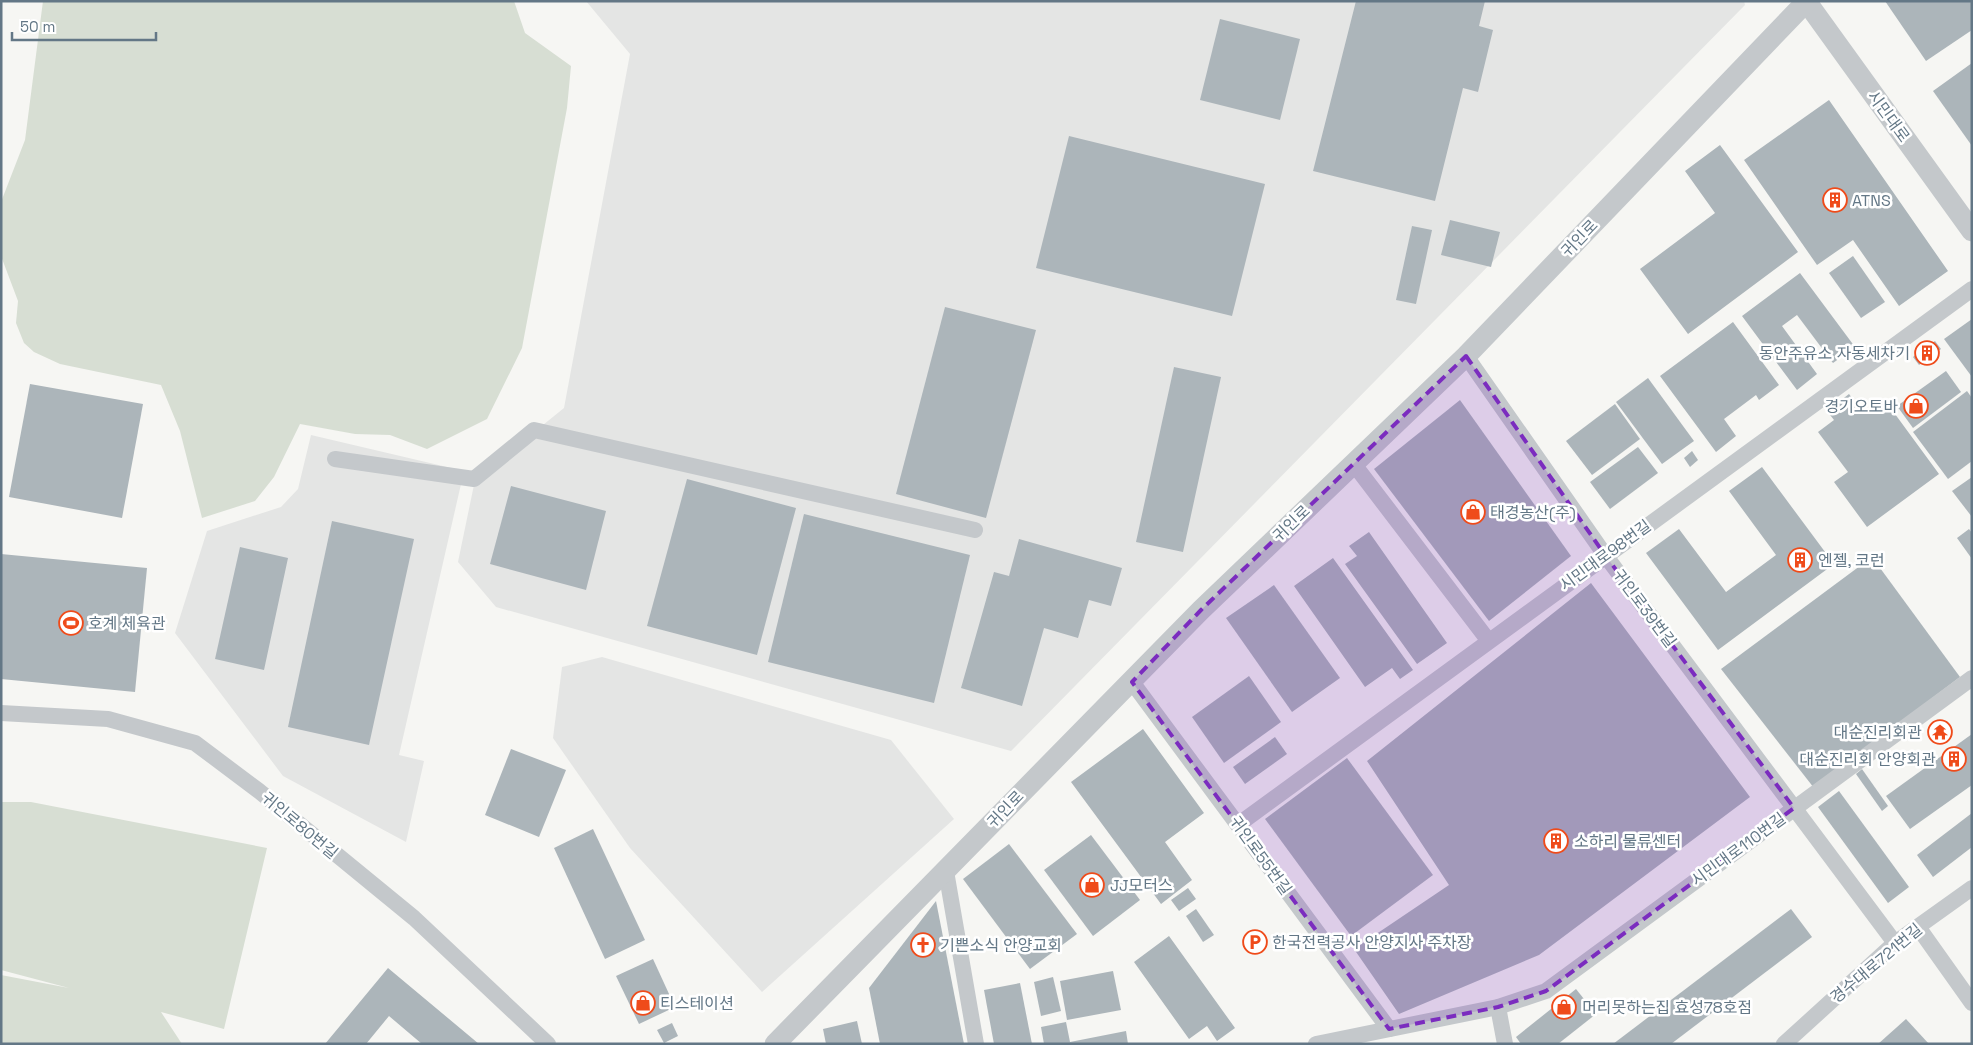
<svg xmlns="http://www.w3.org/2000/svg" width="1973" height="1045" font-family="'Space Grotesk','Noto Sans KR',sans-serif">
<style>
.built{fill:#e4e5e4}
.green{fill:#d7ded3}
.building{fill:#acb5ba}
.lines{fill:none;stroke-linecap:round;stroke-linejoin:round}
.minor{stroke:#c4c8cb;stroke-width:16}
.tertiary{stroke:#c4c8cb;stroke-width:21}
.marked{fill:#7b2cbf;fill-opacity:0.2;stroke:#7b2cbf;stroke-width:4;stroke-dasharray:10 6;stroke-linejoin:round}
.labels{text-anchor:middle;stroke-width:5;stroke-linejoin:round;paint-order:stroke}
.street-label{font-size:16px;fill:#637786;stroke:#fff}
.poi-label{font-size:16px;fill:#637786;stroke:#fff;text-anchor:start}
</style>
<rect width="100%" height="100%" fill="#f6f6f3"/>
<g class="built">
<polygon points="586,1 1744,1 1745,5 1011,751 496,607 458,562 475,480 564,408 630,54"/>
<polygon points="311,435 464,471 399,755 424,761 406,842 283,776 175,633 207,531 281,507 298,489"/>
<polygon points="602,657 891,740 954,819 762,992 630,848 553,738 562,667"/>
</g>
<g class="green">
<polygon points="43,1 514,1 525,33 571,66 567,108 522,348 487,419 427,449 390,435 355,434 300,424 274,477 255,501 202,518 180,431 161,385 60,364 34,352 24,343 16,323 18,301 1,256 1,202 25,140"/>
<polygon points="1,802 31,802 267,848 224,1029 161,1012 182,1044 1,1044 1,975 69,988 1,970"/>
</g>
<g class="building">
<polygon points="1356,1 1485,1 1479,26 1493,30 1478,92 1463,88 1435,201 1313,171"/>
<polygon points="1885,1 1972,1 1972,30 1926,61"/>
<polygon points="1220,19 1300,39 1280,120 1200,100"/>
<polygon points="1972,63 1972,146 1933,91"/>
<polygon points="1829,100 1948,271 1899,306 1853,240 1817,265 1744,160"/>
<polygon points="1069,136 1265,184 1232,316 1036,268"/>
<polygon points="1720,145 1798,252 1688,334 1640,269 1715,213 1685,171"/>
<polygon points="1450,220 1500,232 1491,267 1441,255"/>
<polygon points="1412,226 1432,230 1416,304 1396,300"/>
<polygon points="1853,256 1885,302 1861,318 1829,273"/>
<polygon points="1800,273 1855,347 1833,363 1797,315 1782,326 1817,374 1797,390 1742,316"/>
<polygon points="945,307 1036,330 986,518 896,494"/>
<polygon points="1972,319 1972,377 1944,339"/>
<polygon points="1733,322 1779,385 1759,400 1756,395 1724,419 1736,436 1716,452 1660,376"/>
<polygon points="1935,341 1941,349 1919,365 1913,357"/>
<polygon points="1174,367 1221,377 1183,552 1136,542"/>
<polygon points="1946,371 1961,392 1913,428 1897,406"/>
<polygon points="1648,378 1694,441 1662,464 1616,402"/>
<polygon points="30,384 143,404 122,518 9,497"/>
<polygon points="1967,391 1972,398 1972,461 1948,479 1913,432"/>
<polygon points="1849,394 1864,414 1884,399 1939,474 1867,527 1834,482 1848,472 1818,432 1834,420 1827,411"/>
<polygon points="1460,400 1571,556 1489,621 1374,469"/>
<polygon points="1615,404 1640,439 1592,475 1566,441"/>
<polygon points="1638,447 1658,473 1610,509 1590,482"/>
<polygon points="1692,451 1698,460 1690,467 1684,458"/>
<polygon points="1762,467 1834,564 1718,650 1646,553 1679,529 1726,592 1776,555 1729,491"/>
<polygon points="1972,477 1972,517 1952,491"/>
<polygon points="687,479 796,508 757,655 647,626"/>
<polygon points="511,486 606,511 586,590 490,564"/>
<polygon points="804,514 970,555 934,703 768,662"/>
<polygon points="332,521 414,539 369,745 288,727"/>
<polygon points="1969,529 1972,533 1972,559 1957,538"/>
<polygon points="1369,532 1447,643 1417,664 1345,564 1357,556 1349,546"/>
<polygon points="1019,539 1122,568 1111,606 1089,600 1078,638 1044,628 1022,706 961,688 994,572 1009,576"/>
<polygon points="240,547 288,558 264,670 215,659"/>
<polygon points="1,554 147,568 135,692 1,679"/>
<polygon points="1872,557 1960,677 1814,788 1721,669"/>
<polygon points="1333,558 1413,670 1400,679 1392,668 1365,687 1294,586"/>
<polygon points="1591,583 1750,797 1539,955 1399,1014 1354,949 1449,885 1367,761"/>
<polygon points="1274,585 1340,678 1292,712 1226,618"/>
<polygon points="1249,676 1281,722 1224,763 1192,717"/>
<polygon points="1143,729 1204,813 1165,842 1192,880 1161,904 1071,782"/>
<polygon points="1972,734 1972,785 1910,829 1886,796"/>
<polygon points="1275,737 1287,754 1245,784 1233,767"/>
<polygon points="511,749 566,770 539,837 485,815"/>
<polygon points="1347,758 1433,875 1351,936 1265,819"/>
<polygon points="1862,769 1888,806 1882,811 1856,774"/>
<polygon points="1839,791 1909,887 1888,903 1818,807"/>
<polygon points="1972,813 1972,847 1933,877 1917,855"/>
<polygon points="593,829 645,940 605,959 554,848"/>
<polygon points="1091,835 1140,900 1093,936 1044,870"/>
<polygon points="1009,844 1077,934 1030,969 963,879"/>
<polygon points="1188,888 1196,899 1179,911 1171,900"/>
<polygon points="936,901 964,1044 880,1044 869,988"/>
<polygon points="1196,909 1214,935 1203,942 1186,916"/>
<polygon points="1791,909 1812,937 1671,1044 1613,1044"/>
<polygon points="1169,936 1235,1028 1217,1041 1207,1026 1189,1039 1134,962"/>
<polygon points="653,959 675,1007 639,1024 616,976"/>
<polygon points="388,968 479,1044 422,1044 389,1016 366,1044 325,1044"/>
<polygon points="1113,971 1121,1010 1067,1020 1060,981"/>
<polygon points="1053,977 1061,1011 1041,1016 1034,982"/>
<polygon points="1020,983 1032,1044 994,1044 984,990"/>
<polygon points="1576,989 1596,1014 1558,1044 1521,1044 1516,1037"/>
<polygon points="1906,1019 1929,1044 1878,1044"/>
<polygon points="857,1021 862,1044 826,1044 823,1029"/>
<polygon points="1066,1022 1070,1042 1126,1031 1128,1044 1044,1044 1041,1027"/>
<polygon points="672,1023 678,1036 664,1043 657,1030"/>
</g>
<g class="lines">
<g class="minor">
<polyline points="1466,356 1605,555 1895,943"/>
<polyline points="335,459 474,479 534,430 975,530"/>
<polyline points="1353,463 1488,640"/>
<polyline points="1132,682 1389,1029"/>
<polyline points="1,713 108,719 195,743 259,791 414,918 548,1044"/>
<polyline points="1239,824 1972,289"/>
<polyline points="946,871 976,1044"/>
<polyline points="1918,927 1972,1003"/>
<polyline points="1498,1007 1505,1044"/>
<polyline points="1316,1044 1498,1007 1546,991 1972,678"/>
<polyline points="1784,1044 1895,943 1972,888"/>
</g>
<g class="tertiary">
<polyline points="1806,1 1972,231"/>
<polyline points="775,1044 1201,610 1466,356 1807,1"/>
</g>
</g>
<path class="marked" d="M1466 356 1605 555 1794 808 1546 991 1498 1007 1389 1029 1132 682 1201 610Z"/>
<defs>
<g id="building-ring" transform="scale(1.25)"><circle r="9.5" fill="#fff" stroke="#ef4b1a" stroke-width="1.5"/><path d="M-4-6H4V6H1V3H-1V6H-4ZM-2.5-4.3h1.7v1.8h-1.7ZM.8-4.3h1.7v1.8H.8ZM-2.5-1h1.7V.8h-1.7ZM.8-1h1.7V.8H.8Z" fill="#ef4b1a"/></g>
<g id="shop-ring" transform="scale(1.25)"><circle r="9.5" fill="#fff" stroke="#ef4b1a" stroke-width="1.5"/><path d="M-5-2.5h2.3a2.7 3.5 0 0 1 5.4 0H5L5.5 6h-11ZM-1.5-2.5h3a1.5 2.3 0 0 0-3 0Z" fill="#ef4b1a"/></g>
<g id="stadium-ring" transform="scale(1.25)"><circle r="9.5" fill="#fff" stroke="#ef4b1a" stroke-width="1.5"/><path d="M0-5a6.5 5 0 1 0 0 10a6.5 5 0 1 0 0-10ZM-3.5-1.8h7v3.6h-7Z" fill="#ef4b1a"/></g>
<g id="temple-ring" transform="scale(1.25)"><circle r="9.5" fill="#fff" stroke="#ef4b1a" stroke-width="1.5"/><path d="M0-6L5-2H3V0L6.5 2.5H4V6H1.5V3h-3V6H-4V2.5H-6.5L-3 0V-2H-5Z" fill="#ef4b1a"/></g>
<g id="parking-ring" transform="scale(1.25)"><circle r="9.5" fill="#fff" stroke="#ef4b1a" stroke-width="1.5"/><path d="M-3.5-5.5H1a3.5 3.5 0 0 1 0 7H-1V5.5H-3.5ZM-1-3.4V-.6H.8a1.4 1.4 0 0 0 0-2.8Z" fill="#ef4b1a"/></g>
<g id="church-ring" transform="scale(1.25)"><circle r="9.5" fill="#fff" stroke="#ef4b1a" stroke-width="1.5"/><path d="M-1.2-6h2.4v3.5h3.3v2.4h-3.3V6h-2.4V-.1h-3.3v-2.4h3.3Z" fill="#ef4b1a"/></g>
</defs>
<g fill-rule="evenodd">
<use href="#building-ring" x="1835" y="200"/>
<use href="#building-ring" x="1927" y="353"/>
<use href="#shop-ring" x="1916" y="406"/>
<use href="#shop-ring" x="1473" y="512"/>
<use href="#building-ring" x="1800" y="560"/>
<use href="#stadium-ring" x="71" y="623"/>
<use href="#temple-ring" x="1940" y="732"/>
<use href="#building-ring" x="1954" y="759"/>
<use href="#building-ring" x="1556" y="841"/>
<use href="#shop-ring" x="1092" y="885"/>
<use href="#parking-ring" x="1255" y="942"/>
<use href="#church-ring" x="923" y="945"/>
<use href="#shop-ring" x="643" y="1003"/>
<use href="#shop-ring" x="1564" y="1007"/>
</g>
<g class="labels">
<g class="street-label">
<text transform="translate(1889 116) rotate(54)" y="6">시민대로</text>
<text transform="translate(1579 238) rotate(-46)" y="6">귀인로</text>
<text transform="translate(1291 523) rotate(-44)" y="6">귀인로</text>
<text transform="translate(1605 555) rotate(-36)" y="6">시민대로98번길</text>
<text transform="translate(1645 608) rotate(53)" y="6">귀인로39번길</text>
<text transform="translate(1005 809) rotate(-46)" y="6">귀인로</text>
<text transform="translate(300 825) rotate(40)" y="6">귀인로80번길</text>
<text transform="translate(1738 849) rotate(-36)" y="6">시민대로110번길</text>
<text transform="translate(1261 855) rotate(54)" y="6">귀인로55번길</text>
<text transform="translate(1876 963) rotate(-40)" y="6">경수대로721번길</text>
</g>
<g class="poi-label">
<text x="1852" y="206">ATNS</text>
<text x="1910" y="359" text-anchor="end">동안주유소 자동세차기</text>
<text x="1898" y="412" text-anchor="end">경기오토바</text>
<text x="1490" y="518">태경농산(주)</text>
<text x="1818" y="566">엔젤, 코런</text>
<text x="88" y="629">호계 체육관</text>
<text x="1922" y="738" text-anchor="end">대순진리회관</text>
<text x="1936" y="765" text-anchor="end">대순진리회 안양회관</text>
<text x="1574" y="847">소하리 물류센터</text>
<text x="1110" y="891">JJ모터스</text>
<text x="1272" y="948">한국전력공사 안양지사 주차장</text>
<text x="940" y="951">기쁜소식 안양교회</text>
<text x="660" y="1009">티스테이션</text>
<text x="1582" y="1013">머리못하는집 효성78호점</text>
</g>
</g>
<rect width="1973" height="1045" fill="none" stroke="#637786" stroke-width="5"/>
<path d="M12 32v8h144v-8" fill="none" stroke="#637786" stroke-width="2.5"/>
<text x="20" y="32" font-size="15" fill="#637786" stroke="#ffffff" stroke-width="4" paint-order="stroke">50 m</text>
</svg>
